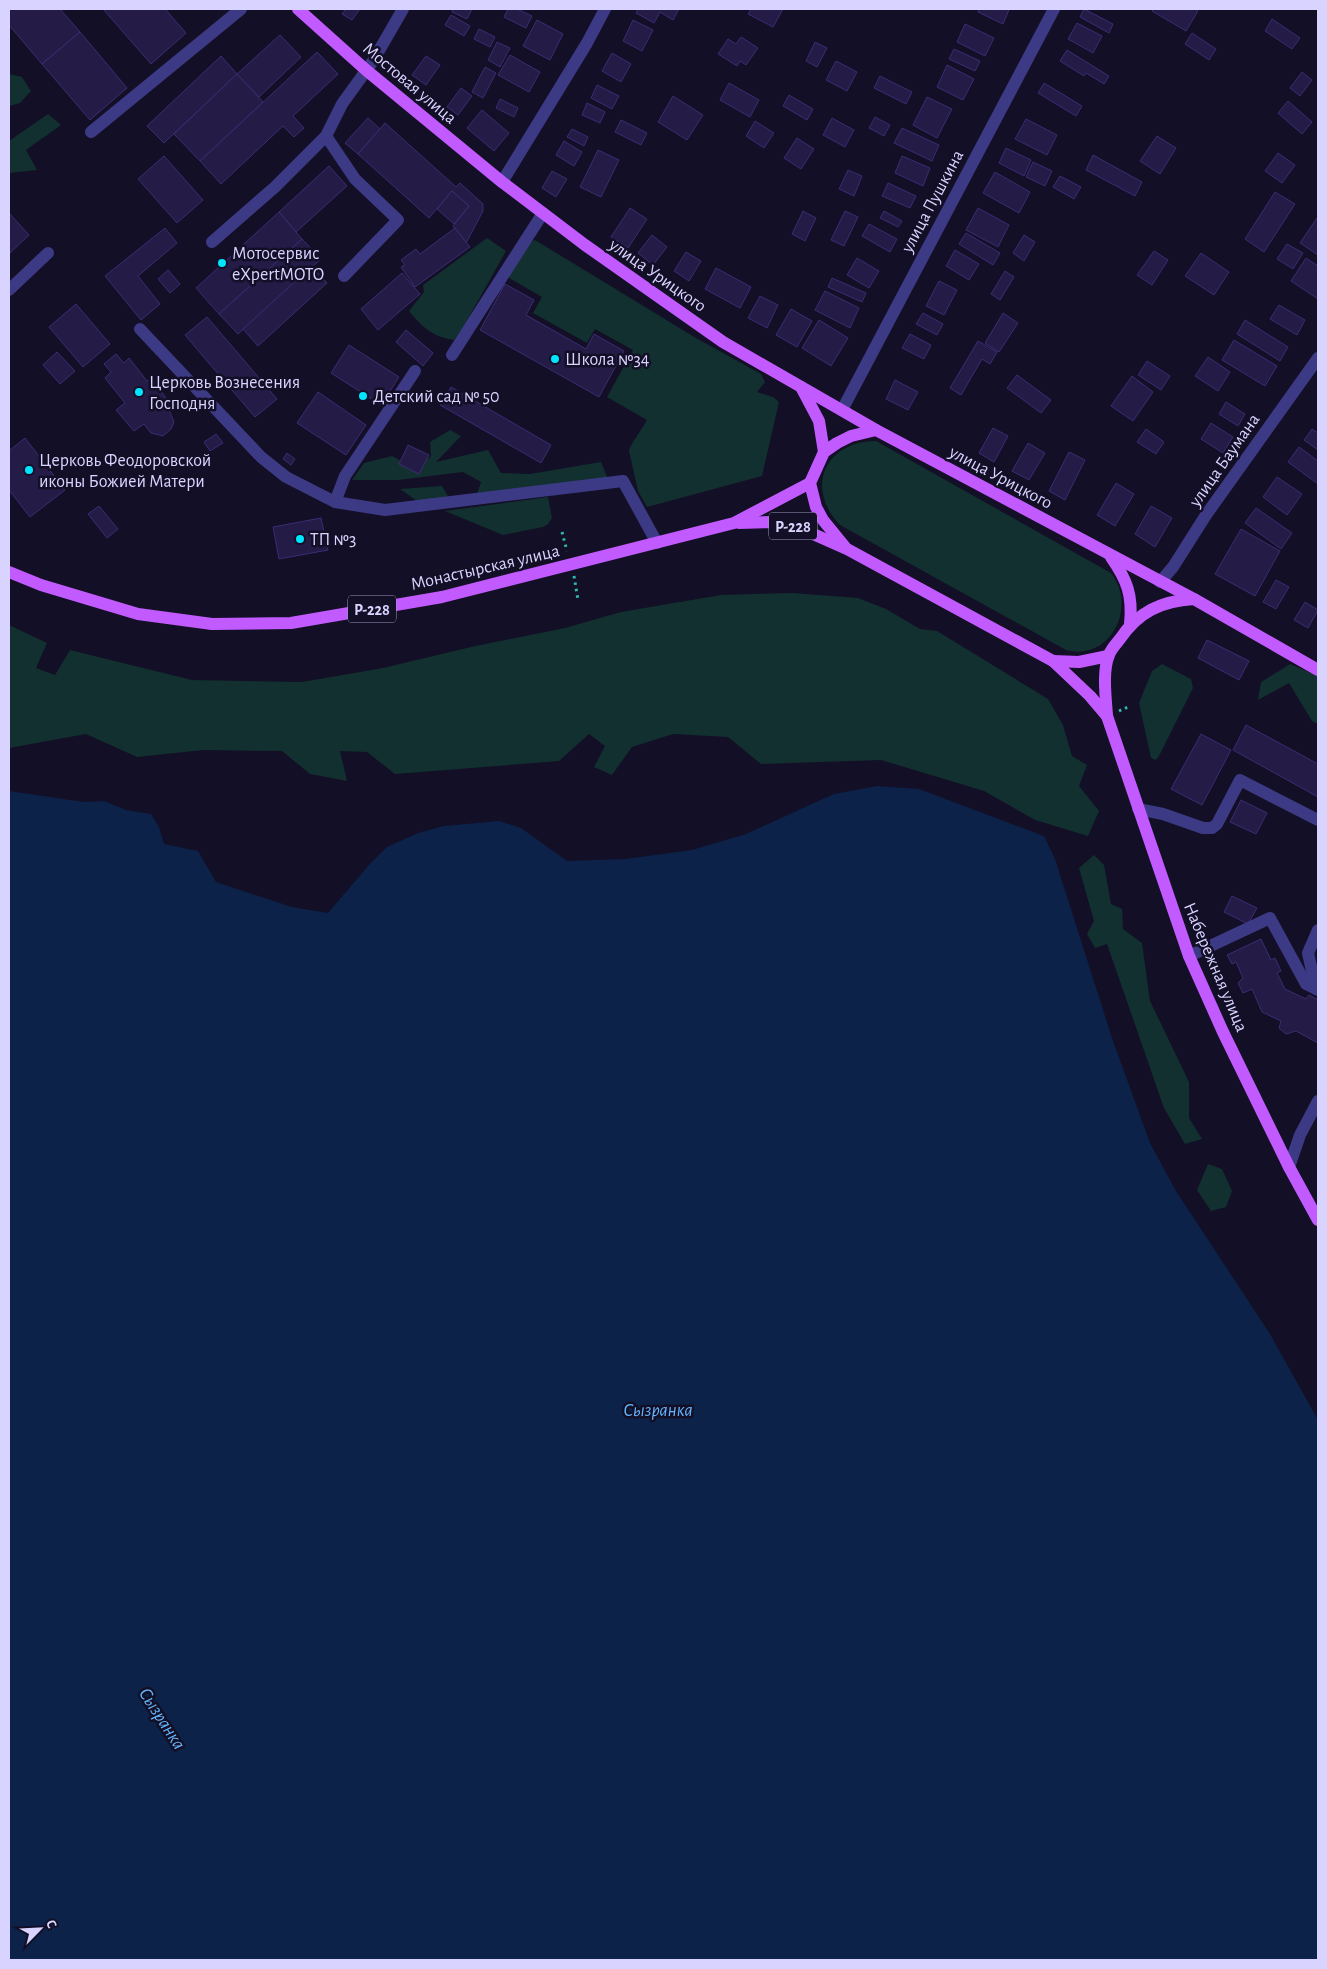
<svg xmlns="http://www.w3.org/2000/svg" width="1327" height="1969" font-family="'Alegreya Sans',sans-serif">
<style>
.green{fill:#12302f}
.water{fill:#0c2248}
.building{fill:#241b47;stroke:#3b2d73}
.lines{fill:none;stroke-linecap:round;stroke-linejoin:round}
.path{stroke:#2fb8b0;stroke-width:3;stroke-dasharray:2.5 4;stroke-linecap:butt}
.minor{stroke:#3d3a85;stroke-width:12}
.major{stroke:#c25bff;stroke-width:12}
.poi-dot{fill:#00e5ff;stroke:#130f26;stroke-width:2}
.labels{text-anchor:middle;stroke-width:5;stroke-linejoin:round;paint-order:stroke}
.shield{fill:#130f26;stroke:#9e99be;stroke-width:1}
.shield-label{font-size:16px;font-weight:bold;fill:#d9d4ff}
.street-label{font-size:18px;fill:#d9d4ff;stroke:#130f26}
.poi-label{font-size:18px;fill:#d9d4ff;stroke:#130f26;text-anchor:start}
.water-label{font-size:19px;font-style:italic;fill:#62b6ff;stroke:#130f26}
</style>
<rect width="100%" height="100%" fill="#130f26"/>
<g class="green">
<polygon points="9,74 22,77 31,91 20,103 9,106"/>
<polygon points="48,114 61,125 26,150 37,170 9,173 9,141"/>
<path d="M487 238 506 251 465 324 454 340C433 337 422 327 409 311L424 292 423 285Z"/>
<path d="M535 240 696 338 761 374 765 382 757 392 773 397 779 402 762 476 647 507 638 491 629 451C629 446 643 428 647 420L607 397 633 350 595 329 587 343 533 313 542 297 509 278C512 263 521 246 535 240Z"/>
<polygon points="450,430 461,436 436,462 488,450 501,473 530,474 601,462 608,479 476,497 481,482 463,472 398,480 352,480 364,463 392,456 416,469 431,456 430,442"/>
<path d="M876 441 1111 573C1138 607 1110 662 1066 650L840 525C804 488 825 441 876 441Z"/>
<polygon points="442,486 448,496 439,501 420,503 400,489"/>
<polygon points="548,497 552,518 548,524 543,527 503,535 445,511"/>
<polygon points="792,593 858,598 886,609 920,629 937,631 1048,699 1063,725 1072,756 1087,765 1079,786 1099,811 1088,836 1035,820 984,791 881,760 761,764 728,737 673,734 632,747 612,775 594,767 605,746 589,734 559,761 395,774 367,752 340,751 347,781 310,774 282,751 203,750 137,757 86,734 9,748 9,625 47,643 36,668 55,675 70,650 192,680 302,682 383,668 471,647 565,628 621,612 721,595"/>
<polygon points="1162,664 1191,679 1193,688 1159,756 1156,760 1151,758 1139,703 1152,671"/>
<polygon points="1290,664 1318,676 1318,724 1312,721 1289,683 1258,700 1261,682"/>
<polygon points="1094,855 1104,865 1111,904 1122,909 1123,929 1142,943 1150,1001 1189,1082 1189,1118 1202,1139 1185,1144 1164,1108 1107,944 1095,948 1087,934 1094,921 1079,868"/>
<polygon points="1208,1164 1222,1169 1232,1191 1226,1207 1211,1211 1197,1190"/>
</g>
<polygon class="water" points="877,786 919,789 1044,836 1055,859 1112,1038 1150,1143 1176,1191 1270,1334 1318,1420 1318,1960 9,1960 9,791 84,802 104,801 126,810 151,814 159,827 164,844 198,851 216,882 292,907 328,913 368,866 387,847 418,833 444,826 499,821 521,828 567,861 625,859 692,850 746,834 834,794"/>
<g class="building">
<polygon points="9,9 60,9 80,32 42,64 9,25"/>
<polygon points="103,9 165,9 186,33 151,64"/>
<polygon points="346,9 360,9 352,20 342,14"/>
<polygon points="453,9 472,9 467,19 452,12"/>
<polygon points="508,9 517,9 532,16 526,28 504,17"/>
<polygon points="638,9 679,9 673,20 660,12 654,23 636,13"/>
<polygon points="751,9 783,9 773,27 748,14"/>
<polygon points="979,9 1007,9 1009,10 1003,24 978,12"/>
<polygon points="1084,9 1113,24 1109,33 1080,17"/>
<polygon points="1153,9 1195,9 1198,11 1186,31 1152,11"/>
<polygon points="451,15 470,26 464,36 445,25"/>
<polygon points="1272,19 1300,38 1292,49 1265,31"/>
<polygon points="537,20 563,34 550,60 523,46"/>
<polygon points="633,20 653,30 642,51 623,41"/>
<polygon points="1077,23 1102,36 1093,53 1068,39"/>
<polygon points="965,24 994,38 985,56 957,42"/>
<polygon points="479,29 495,37 490,47 474,39"/>
<polygon points="80,32 127,88 90,120 42,64"/>
<polygon points="1192,33 1216,49 1209,60 1185,44"/>
<polygon points="280,35 301,57 259,97 237,74"/>
<polygon points="741,37 758,48 746,65 740,61 737,66 718,54 728,39 736,44"/>
<polygon points="497,42 510,48 500,67 488,60"/>
<polygon points="815,42 827,48 817,67 806,61"/>
<polygon points="954,49 980,61 975,71 949,59"/>
<polygon points="1067,50 1109,76 1104,84 1086,73 1084,76 1060,61"/>
<polygon points="317,52 338,74 293,116 304,128 294,137 283,126 221,184 200,161"/>
<polygon points="612,53 631,64 621,82 602,71"/>
<polygon points="510,55 540,72 529,92 498,75"/>
<polygon points="221,56 237,74 164,143 147,126"/>
<polygon points="426,56 440,65 426,85 412,75"/>
<polygon points="836,61 857,72 847,91 826,80"/>
<polygon points="947,65 974,79 963,100 937,87"/>
<polygon points="485,67 496,73 483,98 472,92"/>
<polygon points="1302,72 1312,80 1300,96 1290,88"/>
<polygon points="237,74 263,102 200,161 174,134"/>
<polygon points="880,76 912,92 906,104 874,88"/>
<polygon points="729,83 759,100 750,117 720,100"/>
<polygon points="1044,83 1082,106 1076,116 1038,93"/>
<polygon points="597,85 619,96 612,109 591,98"/>
<polygon points="461,88 472,96 458,115 447,107"/>
<polygon points="789,95 813,109 807,120 783,106"/>
<polygon points="673,96 703,115 687,140 658,122"/>
<polygon points="927,97 952,109 937,138 913,125"/>
<polygon points="500,99 518,108 514,117 496,108"/>
<polygon points="1288,101 1312,122 1302,134 1278,113"/>
<polygon points="587,103 605,112 600,123 582,115"/>
<polygon points="482,110 509,133 494,151 467,128"/>
<polygon points="875,117 890,125 884,136 869,128"/>
<polygon points="368,118 380,129 358,154 345,143"/>
<polygon points="832,118 854,130 845,147 823,135"/>
<polygon points="1026,119 1057,135 1047,155 1015,139"/>
<polygon points="621,120 647,133 641,145 615,132"/>
<polygon points="755,121 774,133 764,148 746,136"/>
<polygon points="385,123 456,187 460,183 483,204 483,211 466,243 453,226 469,206 452,191 429,218 358,154"/>
<polygon points="902,128 939,145 932,161 894,143"/>
<polygon points="572,129 588,137 584,146 567,137"/>
<polygon points="1157,136 1176,148 1160,174 1140,161"/>
<polygon points="797,138 814,149 801,169 784,158"/>
<polygon points="564,141 582,152 574,166 556,155"/>
<polygon points="1006,148 1031,160 1024,176 999,163"/>
<polygon points="598,150 619,160 601,197 580,187"/>
<polygon points="1278,153 1295,165 1282,183 1265,171"/>
<polygon points="1093,155 1142,182 1135,196 1086,170"/>
<polygon points="164,156 203,200 177,223 138,179"/>
<polygon points="902,156 930,168 923,186 895,173"/>
<polygon points="1033,162 1052,171 1045,186 1026,177"/>
<polygon points="329,166 347,186 296,232 279,212"/>
<polygon points="848,170 862,176 854,196 839,189"/>
<polygon points="552,171 567,179 556,197 542,188"/>
<polygon points="995,172 1030,192 1019,213 983,193"/>
<polygon points="1060,176 1081,187 1074,199 1053,187"/>
<polygon points="888,183 916,196 910,208 882,196"/>
<polygon points="452,191 469,206 454,224 437,209"/>
<polygon points="1275,192 1295,204 1264,252 1245,239"/>
<polygon points="630,208 647,219 628,248 611,237"/>
<polygon points="978,208 1009,225 998,247 966,230"/>
<polygon points="803,211 816,218 805,241 792,234"/>
<polygon points="845,211 858,217 844,246 831,240"/>
<polygon points="884,211 902,221 898,227 880,218"/>
<polygon points="279,212 302,239 219,314 196,288"/>
<polygon points="9,213 29,235 9,254"/>
<polygon points="1317,218 1318,219 1318,255 1300,243"/>
<polygon points="869,224 897,239 890,252 862,236"/>
<polygon points="165,228 177,243 138,276 160,304 141,320 105,276"/>
<polygon points="455,228 470,247 415,287 401,267 405,265 401,260 416,249 420,254"/>
<polygon points="966,233 1000,253 993,265 959,244"/>
<polygon points="652,235 667,247 653,265 638,253"/>
<polygon points="1024,235 1035,242 1024,261 1013,253"/>
<polygon points="302,239 321,259 238,334 219,314"/>
<polygon points="1287,244 1303,253 1293,269 1277,259"/>
<polygon points="955,250 979,264 969,280 946,266"/>
<polygon points="1154,251 1168,260 1152,285 1137,275"/>
<polygon points="686,252 701,261 689,281 674,271"/>
<polygon points="1201,253 1229,272 1214,295 1185,276"/>
<polygon points="857,258 879,271 869,288 847,275"/>
<polygon points="1306,258 1318,266 1318,299 1291,281"/>
<polygon points="312,266 327,283 258,346 243,329"/>
<polygon points="716,268 751,287 740,308 705,289"/>
<polygon points="168,270 180,284 170,293 158,279"/>
<polygon points="1005,271 1014,277 1000,300 991,294"/>
<polygon points="402,273 420,294 378,330 361,309"/>
<polygon points="832,278 866,293 862,302 828,287"/>
<polygon points="939,281 957,290 944,315 926,306"/>
<polygon points="505,284 534,300 526,315 586,349 594,334 624,351 599,397 480,330"/>
<polygon points="825,291 859,308 850,328 815,310"/>
<polygon points="760,296 778,305 767,328 748,318"/>
<polygon points="76,304 110,344 83,367 49,327"/>
<polygon points="1279,305 1305,320 1297,335 1270,319"/>
<polygon points="791,309 812,321 797,347 776,335"/>
<polygon points="923,313 943,324 937,335 916,324"/>
<polygon points="1003,313 1018,323 999,352 985,343"/>
<polygon points="207,317 277,399 255,417 185,335"/>
<polygon points="819,320 848,338 831,366 802,348"/>
<polygon points="1245,320 1288,347 1280,361 1237,334"/>
<polygon points="406,330 433,353 423,366 396,342"/>
<polygon points="910,334 931,345 924,359 902,348"/>
<polygon points="1234,340 1277,366 1265,386 1222,360"/>
<polygon points="978,341 997,352 990,364 982,359 961,395 950,388"/>
<polygon points="349,345 399,377 381,405 331,373"/>
<polygon points="57,352 75,371 60,384 43,365"/>
<polygon points="116,354 124,363 129,358 147,381 151,378 172,406 170,412 174,422 171,429 163,436 151,433 144,424 134,431 116,410 125,403 105,378 111,372 104,364"/>
<polygon points="1208,357 1230,372 1218,391 1195,376"/>
<polygon points="1147,361 1170,376 1161,390 1138,375"/>
<polygon points="1017,375 1051,400 1041,413 1007,388"/>
<polygon points="1132,376 1153,392 1133,421 1111,406"/>
<polygon points="895,380 918,392 908,410 886,399"/>
<polygon points="451,387 551,445 541,463 440,405"/>
<polygon points="318,392 366,425 346,455 297,423"/>
<polygon points="1226,402 1245,414 1238,426 1219,414"/>
<polygon points="1211,423 1233,437 1223,453 1201,439"/>
<polygon points="993,428 1008,436 994,462 979,453"/>
<polygon points="1146,429 1164,442 1156,454 1137,442"/>
<polygon points="1312,429 1318,433 1318,450 1304,440"/>
<polygon points="216,434 223,443 210,451 204,442"/>
<polygon points="25,438 65,490 30,517 9,490 9,451"/>
<polygon points="1028,443 1045,453 1029,480 1012,471"/>
<polygon points="408,445 429,455 419,474 399,464"/>
<polygon points="1299,447 1318,461 1318,484 1288,462"/>
<polygon points="1069,452 1085,460 1065,500 1049,491"/>
<polygon points="287,453 295,459 291,465 283,459"/>
<polygon points="1277,477 1302,494 1287,515 1263,497"/>
<polygon points="1116,483 1134,494 1115,526 1097,515"/>
<polygon points="99,506 118,529 107,538 88,514"/>
<polygon points="1151,506 1172,518 1155,547 1135,534"/>
<polygon points="1256,508 1292,533 1281,549 1245,523"/>
<polygon points="321,518 328,550 279,559 273,527"/>
<polygon points="1241,529 1280,551 1255,596 1215,574"/>
<polygon points="1276,580 1289,587 1276,609 1263,602"/>
<polygon points="1305,602 1318,610 1308,628 1294,620"/>
<polygon points="1207,640 1249,661 1239,680 1198,658"/>
<polygon points="1246,725 1318,764 1318,797 1233,750"/>
<polygon points="1201,734 1231,750 1202,805 1171,789"/>
<polygon points="1241,800 1267,813 1256,834 1230,822"/>
<polygon points="1232,896 1257,908 1248,924 1224,912"/>
<polygon points="1261,939 1271,960 1275,958 1281,971 1277,973 1285,989 1306,999 1309,995 1318,1000 1318,1043 1296,1031 1286,1034 1279,1028 1281,1021 1262,1012 1252,989 1243,993 1238,983 1243,978 1236,962 1232,964 1227,955"/>
</g>
<g class="lines">
<g class="path">
<polyline points="562,532 567,551"/>
<polyline points="574,576 578,600"/>
<polyline points="1119,711 1128,707"/>
</g>
<g class="minor">
<polyline points="91,132 241,9"/>
<polyline points="326,136 355,179 398,220 344,276"/>
<polyline points="502,182 587,43 605,9"/>
<polyline points="212,242 275,187 326,136 342,104 373,61 403,9"/>
<polyline points="9,290 48,253"/>
<polyline points="140,329 261,457 286,477 335,502 385,510 623,481 657,543"/>
<polyline points="452,355 543,213"/>
<polyline points="842,410 1054,9"/>
<polyline points="335,502 345,476 415,371"/>
<polyline points="1160,582 1173,567 1206,515 1318,358"/>
<polyline points="1138,809 1163,814 1203,828 1212,828 1217,824 1240,780 1318,820"/>
<polyline points="1189,956 1270,918 1306,984 1318,990"/>
<polyline points="1316,989 1308,953 1318,930"/>
<polyline points="1289,1167 1300,1135 1318,1101"/>
</g>
<g class="major">
<polyline points="298,9 366,70 502,182 585,245 723,342 876,430 1194,599 1318,670"/>
<polyline points="801,387 819,421 824,452"/>
<polyline points="739,523 771,522 795,526 847,549 1053,661 1090,696 1107,716"/>
<polyline points="845,547 823,520 816,507 810,483 824,452 837,443 851,436 876,430"/>
<path d="M1111 557C1127 580 1133 595 1130 624"/>
<polyline points="9,572 41,585 138,614 212,624 291,623 442,597 734,523 810,483"/>
<path d="M1194 599C1161 601 1138 612 1120 639 1116 644 1111 649 1109 655 1102 671 1106 699 1107 716L1189 956 1223 1032 1289 1167 1318 1220"/>
<polyline points="1053,661 1079,662 1108,656"/>
</g>
</g>
<g class="poi-dot">
<circle cx="222" cy="263" r="5"/>
<circle cx="555" cy="359" r="5"/>
<circle cx="139" cy="392" r="5"/>
<circle cx="363" cy="396" r="5"/>
<circle cx="29" cy="470" r="5"/>
<circle cx="300" cy="539" r="5"/>
</g>
<g class="labels">
<g class="shield">
<rect x="769" y="512.5" width="48" height="27" rx="4"/>
<rect x="348" y="595.5" width="48" height="27" rx="4"/>
</g>
<g class="shield-label">
<text x="793" y="532">Р-228</text>
<text x="372" y="615">Р-228</text>
</g>
<g class="street-label">
<text transform="translate(410 83) rotate(40)" y="6">Мостовая улица</text>
<text transform="translate(932 201) rotate(-62)" y="6">улица Пушкина</text>
<text transform="translate(658 275) rotate(35)" y="6">улица Урицкого</text>
<text transform="translate(1224 460) rotate(-55)" y="6">улица Баумана</text>
<text transform="translate(1001 477) rotate(28)" y="6">улица Урицкого</text>
<text transform="translate(485 567) rotate(-13)" y="6">Монастырская улица</text>
<text transform="translate(1216 967) rotate(67)" y="6">Набережная улица</text>
</g>
<g class="poi-label">
<text x="232" y="259">Мотосервис<tspan x="232" dy="21">eXpertMOTO</tspan></text>
<text x="565" y="365">Школа №34</text>
<text x="149" y="388">Церковь Вознесения<tspan x="149" dy="21">Господня</tspan></text>
<text x="373" y="402">Детский сад № 50</text>
<text x="39" y="466">Церковь Феодоровской<tspan x="39" dy="21">иконы Божией Матери</tspan></text>
<text x="310" y="545">ТП №3</text>
</g>
<g class="water-label">
<text x="658" y="1416">Сызранка</text>
<text transform="translate(163 1718) rotate(57)" y="7">Сызранка</text>
</g>
</g>
<rect width="1327" height="1969" fill="none" stroke="#d9d4ff" stroke-width="20"/>
<g transform="translate(40 1929) rotate(66)" stroke="#130f26" stroke-width="4" paint-order="stroke">
<path d="M0-4L9 19L0 12L-9 19Z" fill="#d9d4ff"/>
<text y="-8" font-size="14" font-weight="bold" text-anchor="middle" fill="#d9d4ff">С</text>
</g>
</svg>
